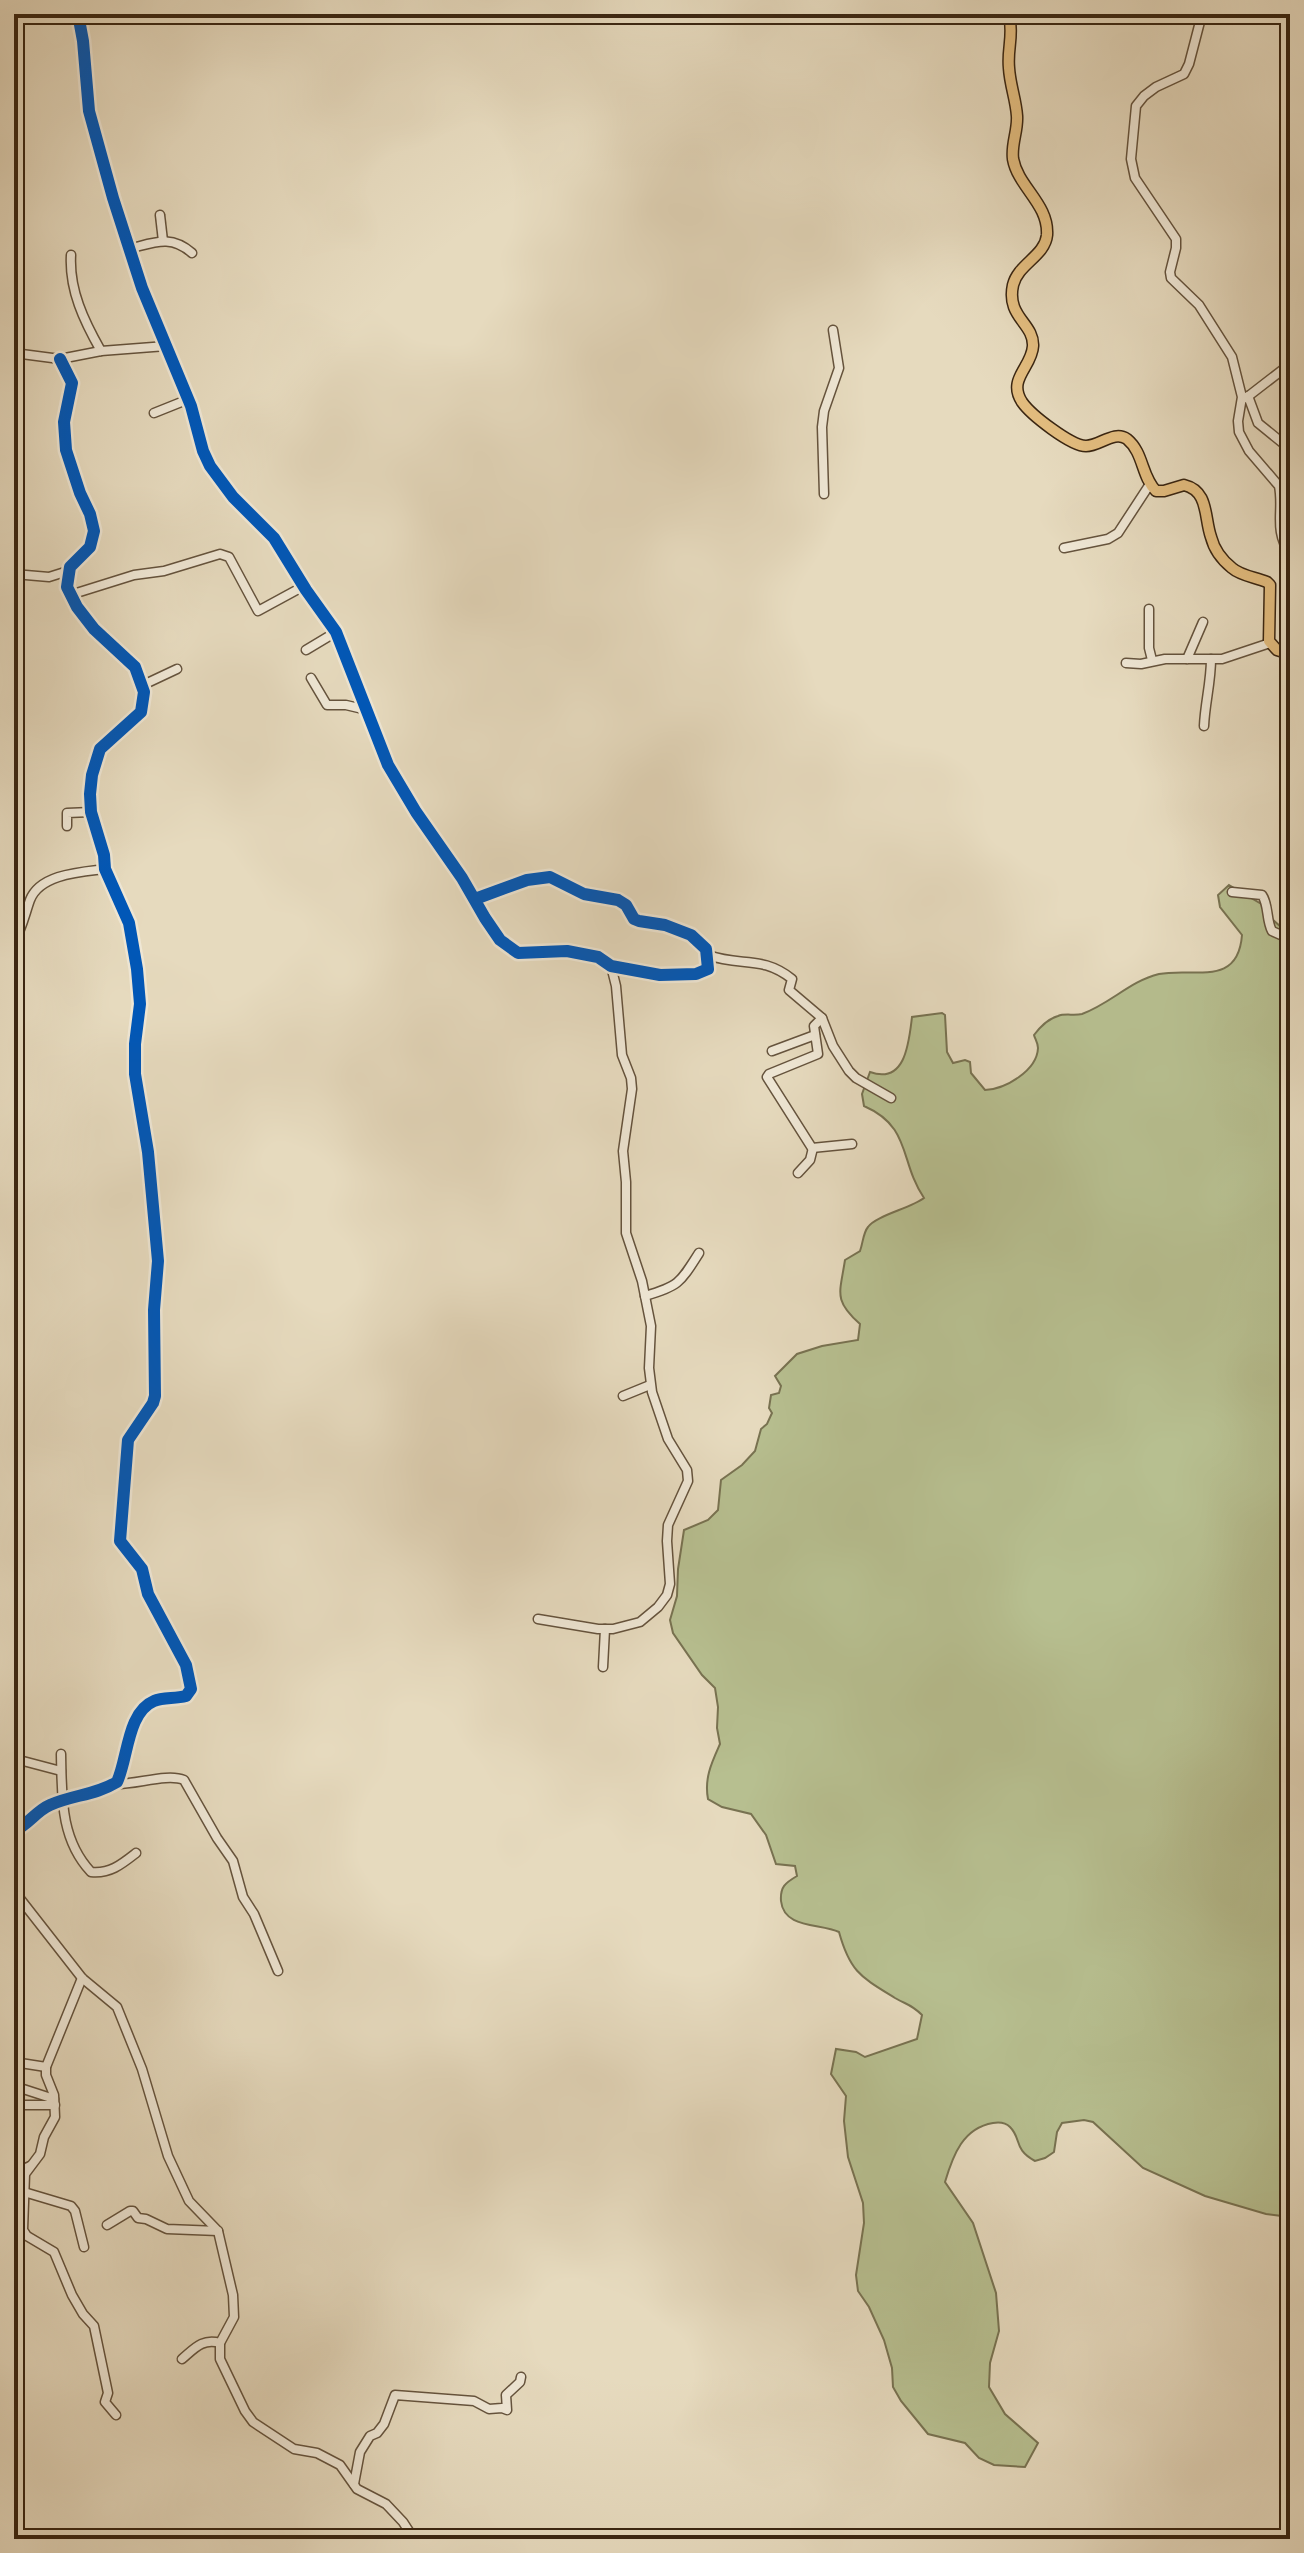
<svg xmlns="http://www.w3.org/2000/svg" width="1304" height="2553" font-family="'IM FELL DW Pica',serif">
<style>
.green{fill:#b7bf90;stroke:#787251;stroke-width:2}
.lines{fill:none;stroke-linecap:round;stroke-linejoin:round}
.minor-casing{stroke:#65533d;stroke-width:11}
.major-casing{stroke:#3a2612;stroke-width:13}
.minor{stroke:#efe7d5;stroke-width:8}
.major{stroke:#e3bd7f;stroke-width:10}
.cycleway-casing{stroke:#efe7d5;stroke-width:17}
.cycleway{stroke:#0057b8;stroke-width:12}
</style>
<rect width="100%" height="100%" fill="#e6dabe"/>
<filter id="stains"><feTurbulence type="fractalNoise" baseFrequency=".0025" numOctaves="4"/><feColorMatrix values="0 0 0 0 .2 0 0 0 0 .09 0 0 0 0 .02 0 0 0 .5 -.17"/></filter>
<radialGradient id="worn" r=".72"><stop offset=".6" stop-color="#630" stop-opacity="0"/><stop offset="1" stop-color="#630" stop-opacity=".3"/></radialGradient>
<path class="green" d="M1229 885 1263 905 1272 919 1290 935V2217L1266 2214 1205 2196 1143 2168 1093 2122 1084 2120 1062 2123 1057 2132 1054 2152 1045 2158 1035 2161C1013 2149 1022 2139 1010 2127 1005 2122 999 2122 993 2123 963 2128 953 2155 945 2182L973 2223 996 2293 999 2331 990 2363 989 2387 1005 2414 1038 2443 1025 2467 994 2465 979 2458 965 2443 928 2434 901 2401 893 2387 892 2368 884 2340 869 2307 858 2291 856 2275 864 2223 863 2203 848 2157 844 2121 846 2096 831 2074 836 2049 856 2052 865 2057 917 2039 922 2015C911 2004 907 2005 895 1998 861 1977 850 1972 839 1932 820 1923 784 1929 781 1901 780 1887 785 1883 797 1876L795 1866 776 1864 766 1835 751 1814 722 1807 708 1799C704 1778 712 1762 720 1744L717 1728 718 1707 715 1688 702 1675 673 1633 670 1620 677 1596 678 1569 684 1530 708 1520 718 1510 721 1480 742 1465 755 1451 761 1429 767 1424 772 1413 769 1408 771 1395 779 1393 781 1386 775 1376 797 1354 822 1346 858 1340 860 1324C833 1300 840 1293 845 1260L860 1251C863 1243 863 1233 868 1227 875 1216 911 1208 924 1198 899 1161 912 1127 864 1106L862 1094 870 1072C906 1085 909 1041 912 1017L942 1013 945 1015 947 1052 953 1063 965 1060 970 1062 971 1073 985 1090C1005 1089 1037 1071 1038 1048 1038 1043 1035 1039 1034 1035 1040 1027 1047 1019 1058 1016 1065 1013 1074 1016 1082 1014 1110 1004 1130 981 1159 974 1193 967 1238 988 1242 935L1220 907 1218 895Z"/>
<g class="lines">
<g class="minor-casing">
<g id="minor">
<polyline points="78,14 83,41 89,111 113,198 142,288 191,406 203,451 210,466 233,497 274,538 306,590 336,632 388,765 416,812 462,878 485,918 500,940 518,953 567,951 598,957 611,966 660,975 696,974 708,969 706,949 691,935 665,925 639,921 634,919 626,905 618,900 584,894 550,877 527,880 475,899"/>
<path d="M1202 14 1189 64 1184 74 1156 87 1144 96 1136 106 1131 159 1135 178 1176 239V248L1170 272 1171 278 1199 305 1232 357 1242 397 1238 421 1239 432 1249 451 1279 486C1284 511 1273 529 1290 554"/>
<polyline points="160,215 163,241"/>
<path d="M128 249C154 243 170 234 192 253"/>
<path d="M71 255C69 290 84 321 101 351"/>
<polyline points="14,353 60,359 101,351 166,346"/>
<polyline points="1248,396 1258,423 1290,449"/>
<polyline points="1246,398 1290,364"/>
<polyline points="154,413 189,399"/>
<polyline points="824,494 822,427 824,411 839,368 833,330"/>
<polyline points="1064,548 1108,539 1118,533 1150,484"/>
<polyline points="14,574 49,577 68,571"/>
<polyline points="70,595 134,575 164,571 220,554 229,557 258,611 304,586"/>
<polyline points="1149,609 1149,648 1152,660"/>
<polyline points="306,650 336,632"/>
<polyline points="1187,659 1203,622"/>
<polyline points="1126,663 1141,664 1165,659 1222,659 1270,643"/>
<polyline points="311,678 327,705 346,705 367,710"/>
<polyline points="143,685 177,669"/>
<path d="M1204 726C1205 703 1211 682 1211 659"/>
<polyline points="67,826 67,813 91,812"/>
<path d="M1232 892 1262 895C1269 905 1266 920 1272 931L1290 939"/>
<path d="M14 942C22 929 25 914 30 900 40 874 81 872 105 869"/>
<path d="M708 955C741 967 762 955 792 979L789 990 822 1018 833 1046 849 1071 856 1078 891 1098"/>
<polyline points="822,1018 814,1026 818,1054 769,1074 767,1077 812,1148 852,1144"/>
<polyline points="772,1051 815,1035"/>
<polyline points="798,1173 810,1160 813,1148"/>
<path d="M645 1296C679 1286 680 1283 699 1253"/>
<polyline points="623,1396 650,1385"/>
<polyline points="538,1619 598,1629 613,1629 640,1622 658,1607 667,1595 670,1584 667,1541 668,1525 688,1481 687,1470 668,1439 652,1392 649,1368 651,1326 642,1281 626,1233 626,1182 623,1151 632,1089 631,1078 622,1055 616,986 611,966"/>
<polyline points="603,1667 605,1629"/>
<path d="M61 1754C62 1796 60 1839 91 1872 110 1874 122 1864 136 1853"/>
<polyline points="23,1761 61,1771"/>
<path d="M114 1784C135 1785 167 1773 184 1780L217 1838 233 1861 243 1897 254 1914 278 1971"/>
<path d="M14 1831C28 1825 36 1811 50 1805 72 1795 96 1795 117 1782 128 1759 127 1712 154 1701 163 1697 175 1699 186 1696L191 1689 186 1665 148 1594 142 1569 120 1541 128 1440 153 1403 155 1396 154 1310 158 1261 148 1152 135 1074V1044L140 1004 137 969 129 923 105 869 104 855 91 812 90 794 92 775 100 749 141 712 144 692 135 667 94 629 77 607 67 587 70 567 90 547 94 531 90 514 80 493 66 450 64 422 72 383 60 359"/>
<polyline points="14,1891 82,1978 117,2007 142,2069 168,2156 189,2201 218,2231 233,2295 234,2317 220,2343 220,2359 245,2411 253,2422 294,2449 317,2453 340,2465 357,2489 386,2504 403,2522 414,2539"/>
<polyline points="82,1978 46,2067 46,2075 54,2095 55,2117 44,2137 40,2154 25,2174 23,2230 27,2236 54,2252 72,2295 83,2314 94,2326 108,2393 105,2402 116,2415"/>
<polyline points="14,2062 46,2067"/>
<polyline points="14,2086 54,2099"/>
<polyline points="18,2105 55,2105"/>
<polyline points="14,2167 26,2168 30,2166"/>
<polyline points="24,2192 71,2206 75,2211 84,2247"/>
<polyline points="107,2225 130,2211 133,2211 138,2218 146,2219 167,2229 218,2231"/>
<path d="M182 2359C194 2349 202 2338 220 2343"/>
<polyline points="354,2484 360,2452 370,2436 377,2433 384,2424 395,2395 474,2401 489,2409 502,2408 507,2410 506,2395 520,2382 521,2377"/>
</g>
</g>
<g class="major-casing">
<path id="major" d="M1009 14C1014 36 1007 48 1009 68 1010 85 1016 100 1017 116 1018 131 1011 144 1013 159 1018 187 1049 204 1047 235 1045 256 1018 264 1013 285 1006 317 1034 323 1033 346 1032 367 1007 379 1022 402 1031 415 1071 446 1086 446 1100 446 1114 430 1127 439 1144 453 1141 476 1156 491H1164L1184 485C1209 491 1204 517 1211 537 1214 549 1222 560 1232 568 1241 576 1255 577 1267 582L1270 585 1269 641 1277 650 1290 654"/>
</g>
<use href="#minor" class="minor"/>
<use href="#major" class="major"/>
<g class="cycleway-casing">
<g id="cycleway">
<polyline points="78,14 83,41 89,111 113,198 142,288 191,406 203,451 210,466 233,497 274,538 306,590 336,632 388,765 416,812 462,878 485,918 500,940 518,953 567,951 598,957 611,966 660,975 696,974 708,969 706,949 691,935 665,925 639,921 634,919 626,905 618,900 584,894 550,877 527,880 475,899"/>
<path d="M14 1831C28 1825 36 1811 50 1805 72 1795 96 1795 117 1782 128 1759 127 1712 154 1701 163 1697 175 1699 186 1696L191 1689 186 1665 148 1594 142 1569 120 1541 128 1440 153 1403 155 1396 154 1310 158 1261 148 1152 135 1074V1044L140 1004 137 969 129 923 105 869 104 855 91 812 90 794 92 775 100 749 141 712 144 692 135 667 94 629 77 607 67 587 70 567 90 547 94 531 90 514 80 493 66 450 64 422 72 383 60 359"/>
</g>
</g>
<use href="#cycleway" class="cycleway"/>
</g>
<rect width="1304" height="2553" fill="none" stroke="#e6dabe" stroke-width="48"/>
<rect x="16" y="16" width="1272" height="2521" fill="none" stroke="#3a2612" stroke-width="4"/>
<rect x="24" y="24" width="1256" height="2505" fill="none" stroke="#3a2612" stroke-width="2"/>
<rect width="100%" height="100%" filter="url(#stains)"/>
<rect width="100%" height="100%" fill="url(#worn)"/>
</svg>
